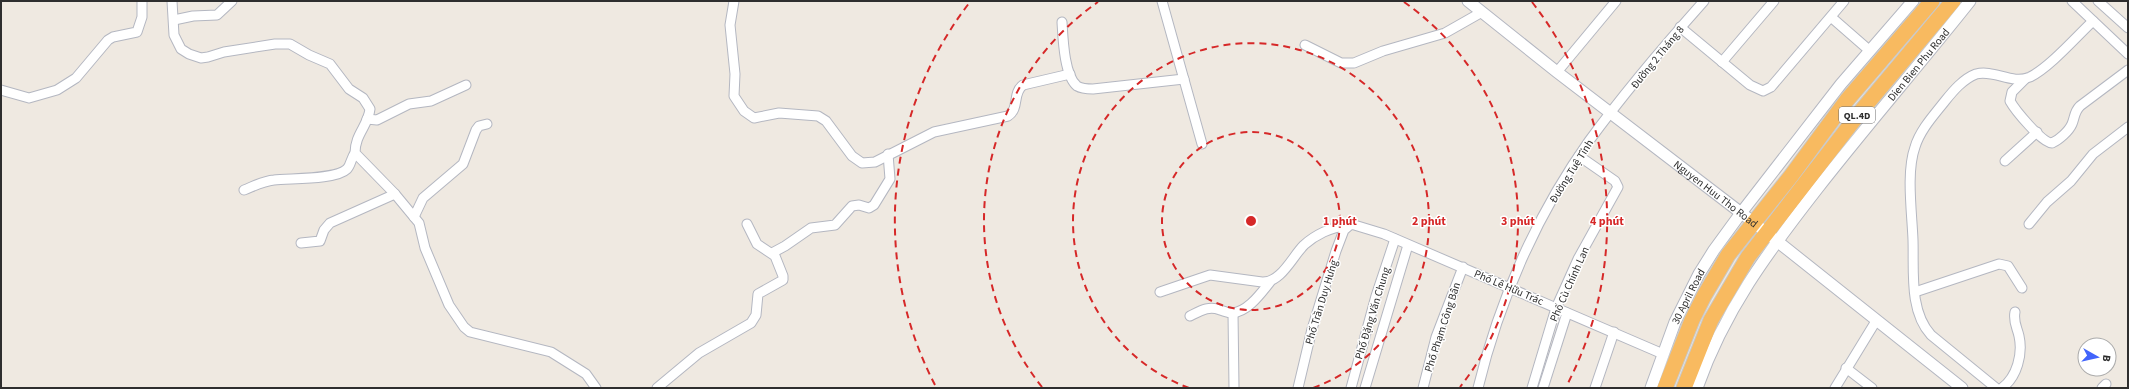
<svg xmlns="http://www.w3.org/2000/svg" width="2129" height="389" font-family="'Source Sans 3',sans-serif">
<style>
.lines{fill:none;stroke-linecap:round;stroke-linejoin:round}
.minor-casing{stroke:#b4b7c1;stroke-width:11}
.tertiary-casing{stroke:#b4b7c1;stroke-width:13}
.trunk-casing{stroke:#c9c9c9;stroke-width:17}
.minor{stroke:#fff;stroke-width:9}
.tertiary{stroke:#fff;stroke-width:11}
.trunk{stroke:#f8ba60;stroke-width:15}
.ring{fill:none;stroke:#d62828;stroke-width:2;stroke-dasharray:7 5}
.labels{text-anchor:middle;stroke-width:3;stroke-linejoin:round;paint-order:stroke}
.shield{fill:#fff;stroke:#6d6d6d;stroke-width:1}
.shield-label{font-size:10px;font-weight:bold;fill:#2e2e2e}
.street-label{font-size:11px;fill:#2e2e2e;stroke:#fff}
.centre{fill:#d62828;stroke:#fff;stroke-width:2}
.ring-label{font-size:12px;text-anchor:middle;font-weight:bold;fill:#d62828;stroke:#fff;stroke-width:3;stroke-linejoin:round;paint-order:stroke}
</style>
<rect width="100%" height="100%" fill="#efe9e1"/>
<g class="lines">
<g class="minor-casing">
<g id="minor">
<path d="M172 1 174 35 181 49 189 54 201 58 208 57 224 52 275 44H290L309 55 330 64 349 89 363 98 370 109C368 126 355 134 355 153L395 194 419 223 425 248 449 305 464 327 470 332 551 352 586 374 596 388"/>
<path d="M734 1 730 25 735 74 734 96 744 111 754 118 779 113 818 116 826 121 852 156 862 163 875 162 934 132 1008 116C1020 108 1012 93 1023 85L1070 74"/>
<polyline points="1162,1 1202,144"/>
<polyline points="2072,1 2128,54"/>
<polyline points="2098,1 2128,28"/>
<polyline points="1831,17 1870,51"/>
<polyline points="174,20 193,16 217,15 232,1"/>
<path d="M1062 22C1063 38 1064 75 1077 86 1082 89 1087 89 1093 89L1184 79"/>
<polyline points="1680,27 1750,85 1763,91 1771,87 1844,1"/>
<polyline points="1305,45 1341,63 1354,63 1383,51 1445,33 1482,12"/>
<polyline points="1722,62 1774,1"/>
<polyline points="1557,72 1616,1"/>
<path d="M2025 79 2012 92 2010 101C2015 110 2042 143 2052 143 2059 140 2069 131 2072 124 2075 117 2074 112 2080 106L2128 70"/>
<polyline points="1,90 29,98 57,90 76,78 108,40 113,37 137,32 142,17 142,1"/>
<polyline points="367,119 377,120 409,104 431,101 466,85"/>
<polyline points="2005,161 2037,132"/>
<path d="M244 190C254 186 263 181 274 180 289 178 336 180 347 169 351 165 351 158 355 153"/>
<polyline points="414,217 423,198 463,164 476,130 479,126 487,124"/>
<polyline points="2029,224 2047,202 2071,181 2093,154 2128,127"/>
<polyline points="301,243 320,241 324,230 330,223 395,194"/>
<polyline points="772,253 785,246 811,228 835,225 852,206 859,205 869,208 874,205 890,179 888,154"/>
<path d="M1160 292 1210 275 1262 282C1281 283 1292 257 1304 245 1315 235 1331 227 1346 226"/>
<polyline points="1915,292 1999,264 2008,266 2022,288"/>
<polyline points="1233,313 1234,388"/>
<path d="M1190 316C1200 311 1209 305 1220 310 1224 311 1228 313 1232 313 1248 312 1261 293 1270 282"/>
<polyline points="1846,368 1872,388"/>
<polyline points="657,388 699,353 751,323 756,315 758,294 783,280 783,276 775,256 757,244 747,224"/>
<polyline points="1298,388 1312,329 1336,251 1344,230 1351,224 1384,234 1663,354"/>
<polyline points="1351,388 1376,296 1395,239"/>
<polyline points="1365,388 1408,245"/>
<polyline points="1423,388 1436,337 1463,267"/>
<path d="M1478 388C1499 301 1537 214 1589 141 1624 93 1664 46 1704 1"/>
<polyline points="1532,388 1556,308 1578,259 1618,187 1615,181 1579,156"/>
<polyline points="1543,388 1567,313"/>
<polyline points="1595,388 1614,332"/>
<polyline points="1835,388 1876,321"/>
<path d="M1996 388 1931 335C1909 311 1914 271 1913 240 1912 213 1906 172 1915 147 1920 130 1934 115 1945 101 1953 91 1963 79 1976 74 1994 69 2012 85 2030 77 2050 67 2076 37 2093 21"/>
<path d="M2002 388C2017 377 2023 354 2019 336 2017 327 2013 322 2015 312"/>
<polyline points="2102,388 2106,384"/>
</g>
</g>
<g class="tertiary-casing">
<g id="tertiary">
<path id="s1" d="M1468 1 1557 72 1753 222 1962 388"/>
<path id="s2" d="M1651 388 1675 322 1699 274 1714 250 1741 213 1841 84 1913 1"/>
<path id="s3" d="M1697 388C1724 311 1767 253 1817 189 1867 125 1920 64 1970 1"/>
</g>
</g>
<g class="trunk-casing">
<g id="trunk">
<polyline points="1665,388 1692,320 1704,296 1728,255 1791,176 1847,100 1932,1"/>
<polyline points="1684,388 1711,320 1748,257 1861,111 1953,1"/>
</g>
</g>
<use href="#minor" class="minor"/>
<use href="#tertiary" class="tertiary"/>
<use href="#trunk" class="trunk"/>
</g>
<g class="ring">
<circle cx="1251" cy="221" r="89"/>
<path d="M1189 388A178 178 0 1 1 1313 388"/>
<path d="M1042 387A267 267 0 0 1 1098 2M1404 2A267 267 0 0 1 1460 387"/>
<path d="M935 385A356 356 0 0 1 970 2M1532 2A356 356 0 0 1 1567 385"/>
</g>
<g class="labels">
<rect class="shield" x="1839" y="107" width="36" height="16" rx="3"/>
<g class="shield-label">
<text x="1857" y="119">QL.4D</text>
</g>
<g class="street-label">
<text transform="translate(1657 57) rotate(-51)" y="4">Đường 2 Tháng 8</text>
<text dy="4" stroke="none"><textPath href="#s3" startOffset="394">Dien Bien Phu Road</textPath></text>
<text transform="translate(1571 171) rotate(-58)" y="4">Đường Tuệ Tĩnh</text>
<text dy="4" stroke="none"><textPath href="#s1" startOffset="314">Nguyen Huu Tho Road</textPath></text>
<text transform="translate(1569 284) rotate(-66)" y="4">Phố Cù Chính Lan</text>
<text transform="translate(1509 287) rotate(23)" y="4">Phố Lê Hữu Trác</text>
<text dy="4" stroke="none"><textPath href="#s2" startOffset="99">30 April Road</textPath></text>
<text transform="translate(1321 302) rotate(-73)" y="4">Phố Trần Duy Hưng</text>
<text transform="translate(1372 313) rotate(-73)" y="4">Phố Đặng Văn Chung</text>
<text transform="translate(1442 327) rotate(-72)" y="4">Phố Phạm Công Bân</text>
</g>
</g>
<circle cx="1251" cy="221" r="6" class="centre"/>
<g class="ring-label">
<text x="1340" y="225">1 phút</text>
<text x="1429" y="225">2 phút</text>
<text x="1518" y="225">3 phút</text>
<text x="1607" y="225">4 phút</text>
</g>
<rect width="2129" height="389" fill="none" stroke="#2e2e2e" stroke-width="4"/>
<g transform="translate(2097 357) rotate(98)"><circle r="19" fill="#ffffff" stroke="#ababab"/>
<path d="M0-3L7 15L0 10L-7 15Z" fill="#4264fb"/>
<text y="-6" font-size="11" font-weight="bold" text-anchor="middle" fill="#2e2e2e">B</text>
</g>
</svg>
